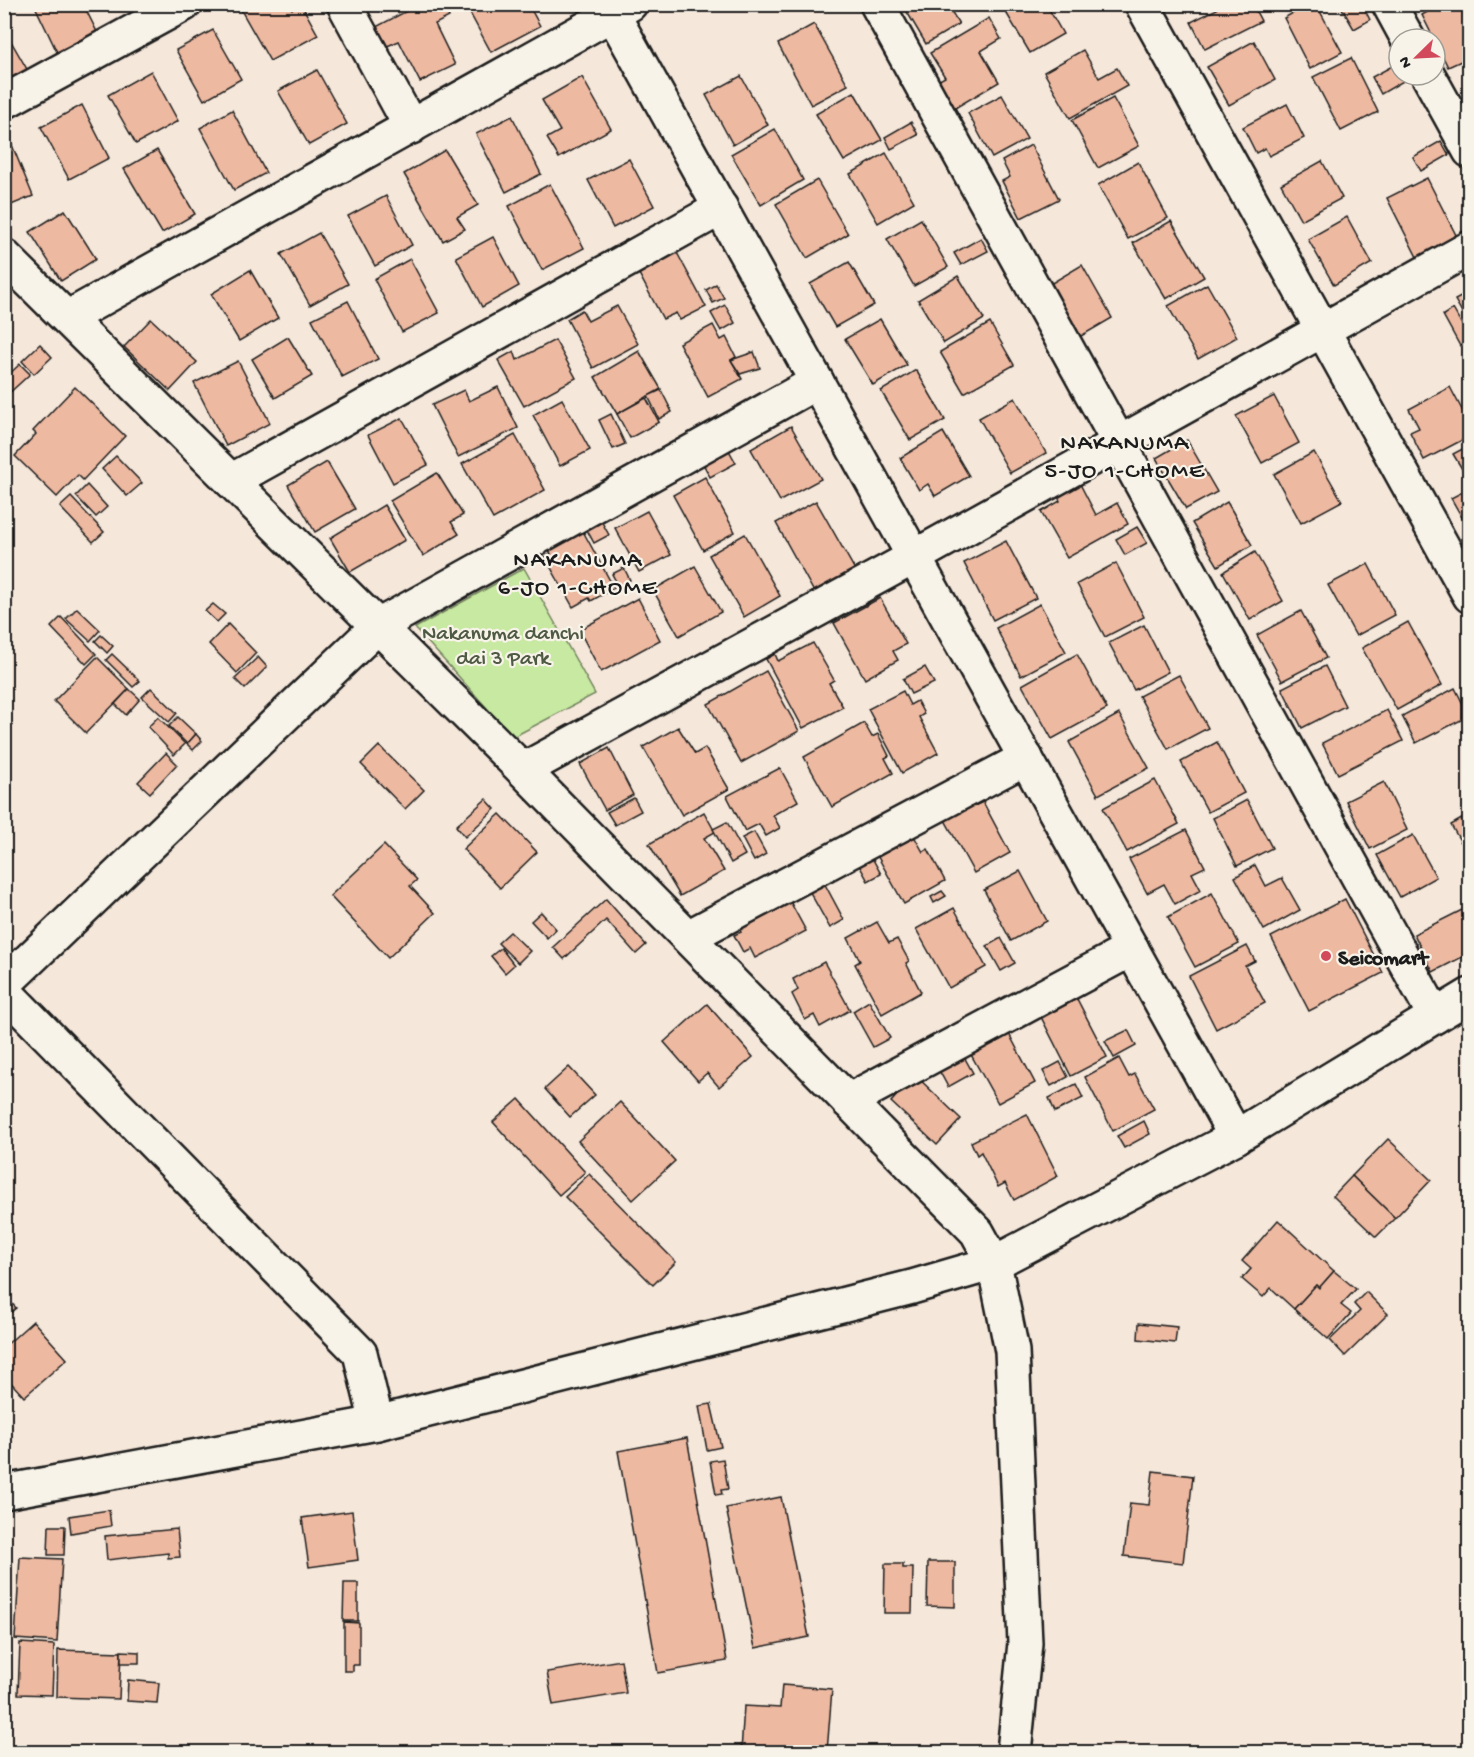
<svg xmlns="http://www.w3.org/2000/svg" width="1474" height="1757" font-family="'Gochi Hand',sans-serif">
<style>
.green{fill:#c7e9a1;stroke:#72825e;stroke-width:1.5}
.building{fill:#eeb9a1;stroke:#1c1c1c;stroke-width:1.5}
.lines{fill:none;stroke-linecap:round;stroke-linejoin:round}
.minor-casing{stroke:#1c1c1c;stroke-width:38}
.minor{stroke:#f7f3e8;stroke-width:33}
.poi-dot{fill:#d1495b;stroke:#f7f3e8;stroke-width:2}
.labels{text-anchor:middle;stroke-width:4.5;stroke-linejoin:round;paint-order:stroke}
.park-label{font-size:22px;fill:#4f5a44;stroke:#f7f3e8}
.poi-label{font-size:22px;font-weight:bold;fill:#1c1c1c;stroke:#f7f3e8;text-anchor:start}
.neighbourhood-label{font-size:24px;letter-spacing:1.5px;fill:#1c1c1c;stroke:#f7f3e8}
</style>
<rect width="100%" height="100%" fill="#f5e7da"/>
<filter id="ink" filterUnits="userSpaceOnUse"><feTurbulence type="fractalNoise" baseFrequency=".0167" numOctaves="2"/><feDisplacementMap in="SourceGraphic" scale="12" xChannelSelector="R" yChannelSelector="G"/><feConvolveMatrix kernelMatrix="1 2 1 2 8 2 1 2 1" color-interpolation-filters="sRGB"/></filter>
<g filter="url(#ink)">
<polygon class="green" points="524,568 595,694 513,737 415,628"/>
<g class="building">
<polygon points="34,4 83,4 97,32 57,52"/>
<polygon points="252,4 289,4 292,9 301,4 318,35 270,61 241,10"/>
<polygon points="376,4 394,4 381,12"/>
<polygon points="420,4 443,4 449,17 435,24 455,65 420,82 399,41 385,47 376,27"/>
<polygon points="465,4 528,4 540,26 491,52"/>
<polygon points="920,4 947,4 959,24 926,44 907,12"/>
<polygon points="1012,4 1046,4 1063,34 1030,53 1004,9"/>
<polygon points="1215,4 1252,4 1261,21 1205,49 1191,22 1217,9"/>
<polygon points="1309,4 1316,4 1342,52 1310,69 1284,18"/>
<polygon points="1362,4 1370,20 1354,29 1340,5"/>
<polygon points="1441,4 1466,4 1470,11 1470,57 1448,67 1422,15"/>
<polygon points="989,18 1001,39 981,51 999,82 950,111 934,83 945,77 930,53"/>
<polygon points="814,24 848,85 811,105 778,44"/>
<polygon points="4,29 28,71 4,85"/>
<polygon points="213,30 241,79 204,100 176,50"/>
<polygon points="1254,41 1275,80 1229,105 1207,67"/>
<polygon points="1083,50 1099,78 1117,68 1127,86 1070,118 1044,72"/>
<polygon points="1351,58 1378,112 1341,131 1313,77"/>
<polygon points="1396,64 1399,69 1399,75 1402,75 1405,80 1381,94 1372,77"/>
<polygon points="317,70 347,124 309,145 278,91"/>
<polygon points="151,71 178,121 136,144 108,95"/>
<polygon points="741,76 768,125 733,145 706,95"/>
<polygon points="582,77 611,129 559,158 547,138 560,131 542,100"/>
<polygon points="854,92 882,140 844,161 816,114"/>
<polygon points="1002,95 1027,139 992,158 968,113"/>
<polygon points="1113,98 1139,146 1098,168 1072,120"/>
<polygon points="1287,104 1304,138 1269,156 1265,148 1256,153 1243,127"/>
<polygon points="82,105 109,158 69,179 41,127"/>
<polygon points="232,110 266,173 234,190 200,128"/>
<polygon points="512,116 541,174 506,192 476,134"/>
<polygon points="911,122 918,135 891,149 885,137"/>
<polygon points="775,129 803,180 761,205 731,154"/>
<polygon points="1441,141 1449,155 1421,171 1413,157"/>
<polygon points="12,145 33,196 4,208 4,149"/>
<polygon points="1031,145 1059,199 1021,218 1002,181 1010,177 1002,161"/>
<polygon points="157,150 195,214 162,233 124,169"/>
<polygon points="445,150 478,205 457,217 465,229 443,241 404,174"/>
<polygon points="886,153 914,202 878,223 850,174"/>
<polygon points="629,159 654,206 613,228 588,180"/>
<polygon points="1322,161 1342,198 1301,220 1281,184"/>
<polygon points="1138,162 1168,218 1128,239 1098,185"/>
<polygon points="1427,178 1457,237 1417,257 1387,198"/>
<polygon points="817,180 848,234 807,258 776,204"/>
<polygon points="550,184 584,248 542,270 509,206"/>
<polygon points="386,196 412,245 375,266 348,216"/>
<polygon points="65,210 96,259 61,281 30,232"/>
<polygon points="1347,217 1372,263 1334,285 1308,239"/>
<polygon points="921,219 948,267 914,286 887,239"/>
<polygon points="1171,221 1204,277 1166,299 1133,243"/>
<polygon points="319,233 348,284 310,305 281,254"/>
<polygon points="493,237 519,286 482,307 456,257"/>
<polygon points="981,238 988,251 961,265 954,253"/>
<polygon points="675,249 706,307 680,320 676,313 663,319 637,270"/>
<polygon points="410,259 439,313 402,332 374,279"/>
<polygon points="849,262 874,305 835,327 810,284"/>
<polygon points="1082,265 1112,318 1076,339 1045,287"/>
<polygon points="250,270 278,318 239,341 211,294"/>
<polygon points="958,276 984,319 944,343 918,300"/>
<polygon points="716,284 724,298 713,303 706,290"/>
<polygon points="1207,284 1237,337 1198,359 1168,306"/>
<polygon points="1470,292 1470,326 1455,300"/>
<polygon points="348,301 378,359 342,377 312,319"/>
<polygon points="725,305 735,323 721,331 711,313"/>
<polygon points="617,306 638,344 593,368 567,319 582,310 588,321"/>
<polygon points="1453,309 1470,339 1470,341 1460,346 1443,315"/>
<polygon points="151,319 197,362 170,391 124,347"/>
<polygon points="880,319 907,365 873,385 845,339"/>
<polygon points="990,323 1014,365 964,393 940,352"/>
<polygon points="713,325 721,340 726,337 736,357 731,360 742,379 708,397 679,343"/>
<polygon points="288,337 312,376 275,398 252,359"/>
<polygon points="555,340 576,378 524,406 498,360 514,351 517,360"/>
<polygon points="40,344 52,357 34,374 22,361"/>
<polygon points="639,351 661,389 617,414 595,377"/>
<polygon points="754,352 760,368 740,374 731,360"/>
<polygon points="238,361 270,423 226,446 194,383"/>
<polygon points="20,364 30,374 6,396 4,394 4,379"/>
<polygon points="916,370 945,420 910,440 881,391"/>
<polygon points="75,387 125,436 83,480 78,475 57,497 15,456 36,434 33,431"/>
<polygon points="498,387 518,428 458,457 432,405 464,390 469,401"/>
<polygon points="1450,387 1470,425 1470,436 1424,460 1410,432 1419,428 1409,409"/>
<polygon points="661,390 672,412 659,419 648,396"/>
<polygon points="1274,396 1299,443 1262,463 1236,416"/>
<polygon points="646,398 659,422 630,438 617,414"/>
<polygon points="1015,398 1046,453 1010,473 979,418"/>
<polygon points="562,399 590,450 560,466 533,415"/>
<polygon points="611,414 625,444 613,449 599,420"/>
<polygon points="402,418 428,465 393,483 368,435"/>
<polygon points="791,426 821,479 780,501 751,449"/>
<polygon points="943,432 969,476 935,496 928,484 919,490 900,458"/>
<polygon points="515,435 545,490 493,519 462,464"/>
<polygon points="722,438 736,463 710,477 697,452"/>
<polygon points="1187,440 1217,492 1186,509 1156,458"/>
<polygon points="1470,445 1470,482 1453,454"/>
<polygon points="1314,452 1342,501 1301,523 1274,474"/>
<polygon points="116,456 142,483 127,496 102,469"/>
<polygon points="327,462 355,509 315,532 288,485"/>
<polygon points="437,473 463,515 451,522 459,534 423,556 390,501"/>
<polygon points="705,477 735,532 703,550 673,495"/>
<polygon points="1080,484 1096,515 1117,503 1128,524 1067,558 1041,512 1060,501 1058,496"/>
<polygon points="87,485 107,507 96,517 76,496"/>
<polygon points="1470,488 1470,518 1464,521 1451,498"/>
<polygon points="71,497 104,532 93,542 60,507"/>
<polygon points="816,501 855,570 814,592 776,523"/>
<polygon points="1227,502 1252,545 1218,566 1192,523"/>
<polygon points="384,505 405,540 350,572 330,538"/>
<polygon points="594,508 609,535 594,543 579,515"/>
<polygon points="647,511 671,555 639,572 615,528"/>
<polygon points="579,524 614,588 591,601 589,598 573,607 545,557 551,554 546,545"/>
<polygon points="1137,527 1147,543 1125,555 1116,539"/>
<polygon points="745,534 780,596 744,617 709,555"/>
<polygon points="1006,541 1036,598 993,620 964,563"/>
<polygon points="1255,552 1283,601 1250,620 1223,572"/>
<polygon points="1116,563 1144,617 1105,637 1077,584"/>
<polygon points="1368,564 1395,615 1356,636 1328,585"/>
<polygon points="695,566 721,612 679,636 653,590"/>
<polygon points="624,568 630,580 619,587 612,574"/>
<polygon points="638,598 660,640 601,672 579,630"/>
<polygon points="880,598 906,644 893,651 898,660 865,679 834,623"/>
<polygon points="213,604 225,614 217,622 205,611"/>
<polygon points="1040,604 1066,652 1021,676 996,628"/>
<polygon points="77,608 100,630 90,641 66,619"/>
<polygon points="1301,611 1326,658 1282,681 1257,635"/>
<polygon points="61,617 96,654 86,664 51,627"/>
<polygon points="1408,622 1442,685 1397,710 1362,648"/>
<polygon points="228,624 256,653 237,673 209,644"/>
<polygon points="1144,625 1168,672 1134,690 1109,643"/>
<polygon points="101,635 113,646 107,653 95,641"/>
<polygon points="813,643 834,680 829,683 843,707 803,728 766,659 775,654 778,661"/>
<polygon points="112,654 140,681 133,687 106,660"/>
<polygon points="1077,654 1107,709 1052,739 1022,685"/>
<polygon points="97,657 129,689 86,733 54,701"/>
<polygon points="258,657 267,667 245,689 235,679"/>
<polygon points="1325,666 1345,706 1302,728 1282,688"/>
<polygon points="925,667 934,683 911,694 903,679"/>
<polygon points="766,671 799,731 741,763 708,704"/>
<polygon points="1179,675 1208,728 1168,749 1139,696"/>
<polygon points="151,688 177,713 169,722 142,697"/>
<polygon points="1455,688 1469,716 1416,743 1402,716"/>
<polygon points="129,689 140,699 126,715 115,704"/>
<polygon points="903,691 910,705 917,701 924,714 919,717 938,753 902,773 868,709"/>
<polygon points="1387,710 1403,741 1338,774 1322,743"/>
<polygon points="1119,714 1149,768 1098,795 1069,742"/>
<polygon points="158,717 185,744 174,755 148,727"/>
<polygon points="178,717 196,734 187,744 169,726"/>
<polygon points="864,723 872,737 878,734 889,756 885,758 893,773 832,807 804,757"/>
<polygon points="678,727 695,754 705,748 729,789 682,815 643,747"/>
<polygon points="196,734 202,741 193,750 187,744"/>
<polygon points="1217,742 1244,793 1208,812 1181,762"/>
<polygon points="379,746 424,790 405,809 361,764"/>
<polygon points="609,748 633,795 605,810 580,764"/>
<polygon points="166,753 177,764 150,793 138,782"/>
<polygon points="780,768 798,801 773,815 780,828 766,836 759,824 745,831 727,796"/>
<polygon points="1155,780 1179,824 1127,852 1103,808"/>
<polygon points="1384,782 1407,830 1370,849 1346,801"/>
<polygon points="967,794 974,806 983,802 1010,853 974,873 939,809"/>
<polygon points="634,798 641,811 615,825 607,812"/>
<polygon points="486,799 495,809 465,837 456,826"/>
<polygon points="1247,800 1272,848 1237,866 1213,818"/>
<polygon points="704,812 715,832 704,838 724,871 680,896 649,844"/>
<polygon points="500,814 537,852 500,888 463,849"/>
<polygon points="1470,814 1470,858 1451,825"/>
<polygon points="727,822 745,855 731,863 713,829"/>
<polygon points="1186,830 1205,867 1192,873 1201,890 1175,904 1164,884 1147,893 1129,859"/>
<polygon points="754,832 766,854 754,861 742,838"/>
<polygon points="1413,835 1436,877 1400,897 1377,855"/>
<polygon points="914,836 923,852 928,849 945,881 904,904 878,857"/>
<polygon points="384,845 417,880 410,886 435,913 388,958 330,896"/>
<polygon points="867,849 881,874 868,881 854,856"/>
<polygon points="1255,865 1266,886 1282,878 1300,910 1264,930 1235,877"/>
<polygon points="1020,871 1047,921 1011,941 984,890"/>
<polygon points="821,877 844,920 830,928 806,885"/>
<polygon points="942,891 946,896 934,903 931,897"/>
<polygon points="1212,893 1239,944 1195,967 1168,917"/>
<polygon points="786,894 806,931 755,958 750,948 743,952 734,935 741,932 735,920"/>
<polygon points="606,899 646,945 636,954 606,920 564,959 553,947"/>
<polygon points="1345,899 1383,973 1309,1011 1271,937"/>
<polygon points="1470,906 1470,953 1433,972 1414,934"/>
<polygon points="954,908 986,967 949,988 916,929"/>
<polygon points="541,912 556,929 547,938 531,921"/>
<polygon points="877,922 889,943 897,939 909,961 906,963 921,992 882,1014 855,964 860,961 848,938"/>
<polygon points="510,932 530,951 518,963 498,943"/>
<polygon points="1001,938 1015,963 1001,971 987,946"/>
<polygon points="1247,946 1255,961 1245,966 1265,1003 1216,1029 1189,976"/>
<polygon points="501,948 514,965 505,973 491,956"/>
<polygon points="824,962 850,1010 820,1027 814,1015 805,1020 792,994 798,990 793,979"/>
<polygon points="1075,995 1107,1057 1071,1076 1039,1013"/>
<polygon points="869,1001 890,1038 873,1047 853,1011"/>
<polygon points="707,1004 753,1057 719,1087 707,1073 698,1081 664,1042"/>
<polygon points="1007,1030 1035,1083 998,1103 969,1051"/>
<polygon points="1128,1030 1136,1046 1114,1058 1105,1041"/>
<polygon points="958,1046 973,1073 948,1087 933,1059"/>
<polygon points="1119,1058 1129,1077 1135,1074 1154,1109 1113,1131 1085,1077"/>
<polygon points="1060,1062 1068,1077 1051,1086 1043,1071"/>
<polygon points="569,1067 595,1095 570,1117 545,1089"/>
<polygon points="915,1075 961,1119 937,1145 891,1102"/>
<polygon points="1076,1084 1083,1098 1055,1112 1049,1098"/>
<polygon points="519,1099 585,1172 559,1195 493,1122"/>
<polygon points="620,1102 675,1161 633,1200 578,1141"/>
<polygon points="1027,1114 1058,1176 1014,1200 1005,1183 998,1187 981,1152 977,1155 971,1142"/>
<polygon points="1144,1121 1150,1134 1124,1148 1117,1136"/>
<polygon points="1388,1139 1431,1180 1395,1218 1352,1176"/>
<polygon points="589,1174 676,1262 653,1285 565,1197"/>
<polygon points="1352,1176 1395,1218 1376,1237 1333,1196"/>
<polygon points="1278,1220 1334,1271 1319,1288 1316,1285 1294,1309 1271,1288 1263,1297 1242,1279 1251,1269 1242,1261"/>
<polygon points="1334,1271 1356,1289 1341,1305 1351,1313 1328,1339 1294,1309 1316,1285 1319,1288"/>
<polygon points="1366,1292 1388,1314 1345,1356 1330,1340 1360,1311 1354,1304"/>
<polygon points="4,1295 16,1308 4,1318"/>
<polygon points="33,1321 67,1359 24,1397 4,1375 4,1347"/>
<polygon points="1139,1323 1177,1327 1175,1343 1138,1339"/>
<polygon points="711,1404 721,1447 707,1450 699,1406"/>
<polygon points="687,1438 727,1661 658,1673 618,1451"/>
<polygon points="723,1459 728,1489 721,1490 722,1494 716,1495 710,1461"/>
<polygon points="1153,1471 1193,1476 1183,1563 1124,1556 1130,1503 1149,1505"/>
<polygon points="781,1497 809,1637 755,1648 726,1508"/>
<polygon points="109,1510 111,1526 71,1533 69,1516"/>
<polygon points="352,1511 358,1560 309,1567 302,1518"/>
<polygon points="49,1526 65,1526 64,1555 48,1555"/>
<polygon points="177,1529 180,1557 168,1558 168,1553 107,1560 105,1536"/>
<polygon points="20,1557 62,1559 57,1642 15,1639"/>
<polygon points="928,1562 955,1562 955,1607 927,1606"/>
<polygon points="885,1564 903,1564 903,1568 913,1568 912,1613 884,1613"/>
<polygon points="344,1583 358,1583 358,1621 343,1621"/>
<polygon points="344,1622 359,1623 359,1665 353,1665 353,1671 344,1671"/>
<polygon points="20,1643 54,1645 52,1695 18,1694"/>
<polygon points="58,1650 121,1652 119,1699 57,1697"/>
<polygon points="121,1651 139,1652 139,1663 121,1663"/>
<polygon points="621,1660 626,1693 553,1705 547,1672"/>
<polygon points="128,1680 159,1683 157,1703 127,1701"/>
<polygon points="782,1685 832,1689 827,1752 741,1752 744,1706 780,1708"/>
</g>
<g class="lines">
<g class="minor-casing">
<g id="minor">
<polyline points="344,4 411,127"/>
<polyline points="607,4 1236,1137"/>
<polyline points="877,4 1435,1016"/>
<polyline points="1142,4 1470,596"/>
<polyline points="1389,4 1408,39"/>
<polyline points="1428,75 1470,151"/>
<polyline points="4,102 184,4"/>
<polyline points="4,256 523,770 977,1232 994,1263 1012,1351 1025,1643 1014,1752"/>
<polyline points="67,318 630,4"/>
<polyline points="231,481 721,208"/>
<polyline points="523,770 914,557 1470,248"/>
<polyline points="688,937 1026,758"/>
<polyline points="4,984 378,626 817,382"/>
<polyline points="4,991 360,1353 377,1423"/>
<polyline points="848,1101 1132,949"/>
<polyline points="4,1492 377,1423 912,1287 994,1263 1236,1137 1470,995"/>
</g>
</g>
<use href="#minor" class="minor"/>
</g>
</g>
<circle class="poi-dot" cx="1326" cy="956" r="6"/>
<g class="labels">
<g class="park-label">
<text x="503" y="639">Nakanuma danchi<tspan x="503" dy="25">dai 3 Park</tspan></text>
</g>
<g class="poi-label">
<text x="1338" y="964">Seicomart</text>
</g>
<g class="neighbourhood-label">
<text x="1125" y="449">NAKANUMA<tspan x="1125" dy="28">5-JO 1-CHOME</tspan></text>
<text x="578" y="566">NAKANUMA<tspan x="578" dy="28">6-JO 1-CHOME</tspan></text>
</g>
</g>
<rect width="1474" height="1757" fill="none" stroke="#f7f3e8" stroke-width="24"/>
<rect x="12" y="12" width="1450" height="1733" fill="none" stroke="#1c1c1c" stroke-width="2" filter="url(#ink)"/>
<g transform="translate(1417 57) rotate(246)"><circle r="28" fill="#f7f3e8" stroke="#9f9d96" stroke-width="1.5"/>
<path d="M0-4.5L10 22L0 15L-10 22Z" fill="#d1495b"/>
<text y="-9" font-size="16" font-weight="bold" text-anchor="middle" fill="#1c1c1c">N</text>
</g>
</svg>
